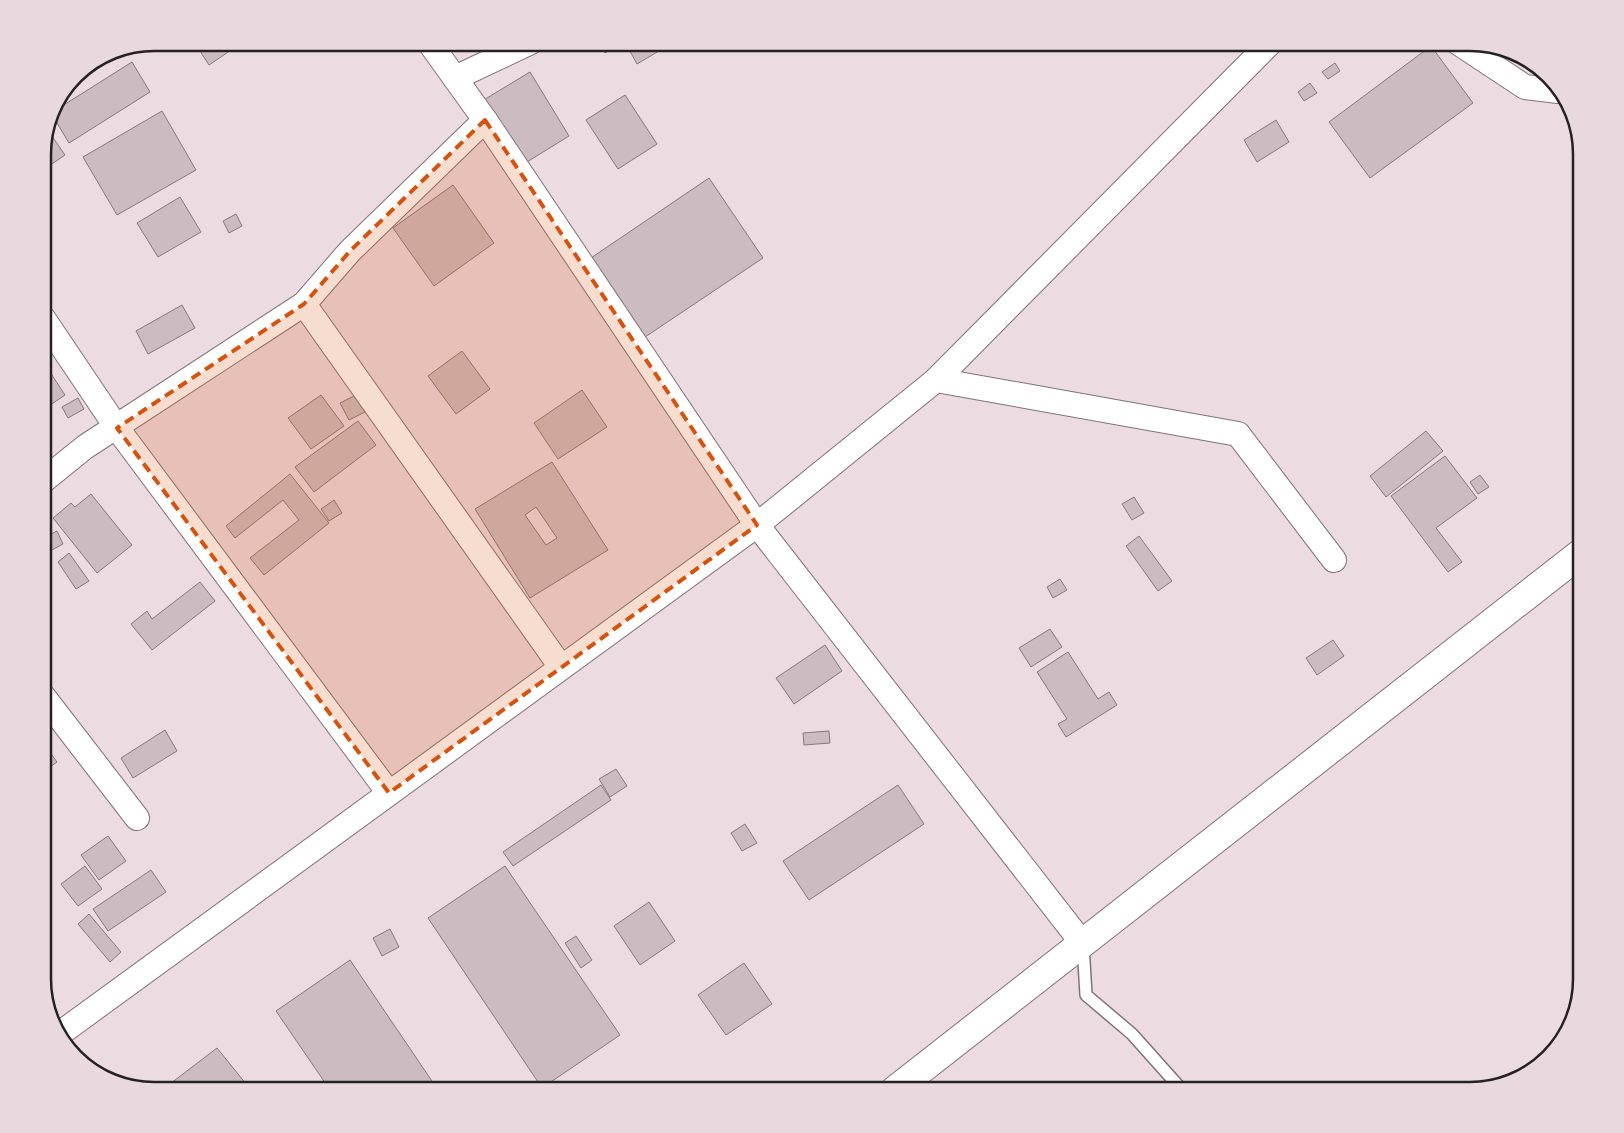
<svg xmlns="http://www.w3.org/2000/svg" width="1624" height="1133" font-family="'Golos Text',sans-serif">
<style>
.building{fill:#ccbcc1;stroke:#86787c;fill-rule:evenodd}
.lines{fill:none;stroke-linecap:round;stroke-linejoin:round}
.lane-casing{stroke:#807276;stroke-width:14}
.street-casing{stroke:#807276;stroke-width:26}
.primary-casing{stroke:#807276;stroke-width:30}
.lane{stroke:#fff;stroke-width:11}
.street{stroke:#fff;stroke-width:24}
.primary{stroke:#fff;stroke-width:28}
.marked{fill:#d5530e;fill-opacity:0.2;stroke:#d5530e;stroke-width:4;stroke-dasharray:10 6;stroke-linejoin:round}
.rim{fill:none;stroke:#262122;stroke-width:2.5}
</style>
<rect width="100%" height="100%" fill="#ecdce1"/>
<g class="building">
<polygon points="172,42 187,42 177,50"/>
<polygon points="194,42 243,42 209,65"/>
<polygon points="599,42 624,42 605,53"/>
<polygon points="625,42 674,42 637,64"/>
<polygon points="1431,46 1473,103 1370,178 1329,122"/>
<polygon points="132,62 150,92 69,143 51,113"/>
<polygon points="1335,63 1340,71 1328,79 1322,72"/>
<polygon points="530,72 569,136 522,165 482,101"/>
<polygon points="1310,83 1317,93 1304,101 1298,92"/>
<polygon points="625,95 657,144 618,169 586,120"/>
<polygon points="162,111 196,170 117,215 83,157"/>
<polygon points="1276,120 1289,142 1257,162 1244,140"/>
<polygon points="47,129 65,155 43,170 43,147"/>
<polygon points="709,178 763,258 642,339 588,260"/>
<polygon points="453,185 494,243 434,286 393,228"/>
<polygon points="180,197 201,232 158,257 137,223"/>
<polygon points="236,214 242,226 229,233 223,221"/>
<polygon points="182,305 195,328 148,354 136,331"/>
<polygon points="462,351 490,389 456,414 428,376"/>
<polygon points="46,366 65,395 43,410 43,368"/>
<polygon points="582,390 607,427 558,459 534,423"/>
<polygon points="321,395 344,426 311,449 288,418"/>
<polygon points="356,395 365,412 349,420 340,403"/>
<polygon points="78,398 84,409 68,418 62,407"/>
<polygon points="358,421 376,445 314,492 295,467"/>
<polygon points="1426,431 1443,451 1386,497 1370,476"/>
<polygon points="1445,456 1477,498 1436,528 1462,562 1448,572 1391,496"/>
<path d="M552 462 608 550 530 598 475 509ZM536 507 557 538 546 545 525 515Z"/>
<polygon points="290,474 329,523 264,575 250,558 299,520 283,500 235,538 226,526"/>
<polygon points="1480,475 1489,487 1478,494 1470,482"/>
<polygon points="91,494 132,545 97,573 53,518 71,503 75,507"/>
<polygon points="1134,497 1144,513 1132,520 1122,504"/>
<polygon points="334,500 342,513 329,521 321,509"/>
<polygon points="57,531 63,544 50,551 43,538"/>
<polygon points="1139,536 1172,581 1158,591 1126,546"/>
<polygon points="69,553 89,581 76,589 58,562"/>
<polygon points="1060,579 1067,590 1053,598 1047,587"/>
<polygon points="200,582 215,601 152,650 131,624 147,611 152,619"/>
<polygon points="1050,629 1062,647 1031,667 1019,648"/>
<polygon points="1333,640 1344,656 1317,675 1306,658"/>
<polygon points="825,645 842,671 794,704 776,678"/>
<polygon points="1068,652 1098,699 1109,692 1117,705 1066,737 1058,724 1067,719 1037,672"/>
<polygon points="165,730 177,751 133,778 121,758"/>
<polygon points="829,731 830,743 804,745 803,733"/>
<polygon points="43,743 57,762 43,772"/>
<polygon points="616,769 627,786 610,797 599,779"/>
<polygon points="601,785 611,800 513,866 503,852"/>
<polygon points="898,785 924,824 809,900 783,861"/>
<polygon points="745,824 757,843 742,851 731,833"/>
<polygon points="108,836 126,861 99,880 81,855"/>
<polygon points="43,856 49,865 43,870"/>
<polygon points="85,866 102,889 78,906 61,884"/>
<polygon points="505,866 620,1035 542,1088 428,918"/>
<polygon points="151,870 166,892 108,931 93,909"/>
<polygon points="649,902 675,941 640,965 614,926"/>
<polygon points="89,914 121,952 110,962 78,924"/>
<polygon points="390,929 399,947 382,956 373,938"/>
<polygon points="576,936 592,960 581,968 565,943"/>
<polygon points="350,960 438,1090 330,1090 276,1011"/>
<polygon points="744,963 772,1004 726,1035 698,995"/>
<polygon points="217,1048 251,1090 162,1090"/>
</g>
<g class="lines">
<g class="lane-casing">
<polyline id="lane" points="1083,945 1086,995 1132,1034 1182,1090"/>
</g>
<g class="street-casing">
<g id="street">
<polyline points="429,42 485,120 757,525 1083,944"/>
<polyline points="1457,42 1525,87 1558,91"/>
<polyline points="455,78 531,42"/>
<polyline points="304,304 561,667"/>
<polyline points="43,318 117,428 389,793"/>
<polyline points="936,380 1271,42"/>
<polyline points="43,481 85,447 304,304 350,251 485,120"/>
<polyline points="43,696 137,818"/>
<polyline points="58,1035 757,525 936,380 1238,434 1334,560"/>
</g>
</g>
<g class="primary-casing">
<polyline id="primary" points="895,1090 1581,553"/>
</g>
<use href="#lane" class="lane"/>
<use href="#street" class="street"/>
<use href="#primary" class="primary"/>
</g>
<path class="marked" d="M485 120 757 525 389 793 117 428 304 304 350 251Z"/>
<path d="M0 0H1624V1133H0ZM154 51H1470A103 103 0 0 1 1573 154V979A103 103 0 0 1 1470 1082H154A103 103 0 0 1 51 979V154A103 103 0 0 1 154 51Z" fill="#e9d9de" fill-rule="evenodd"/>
<path class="rim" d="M154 51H1470A103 103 0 0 1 1573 154V979A103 103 0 0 1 1470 1082H154A103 103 0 0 1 51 979V154A103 103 0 0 1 154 51Z"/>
</svg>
